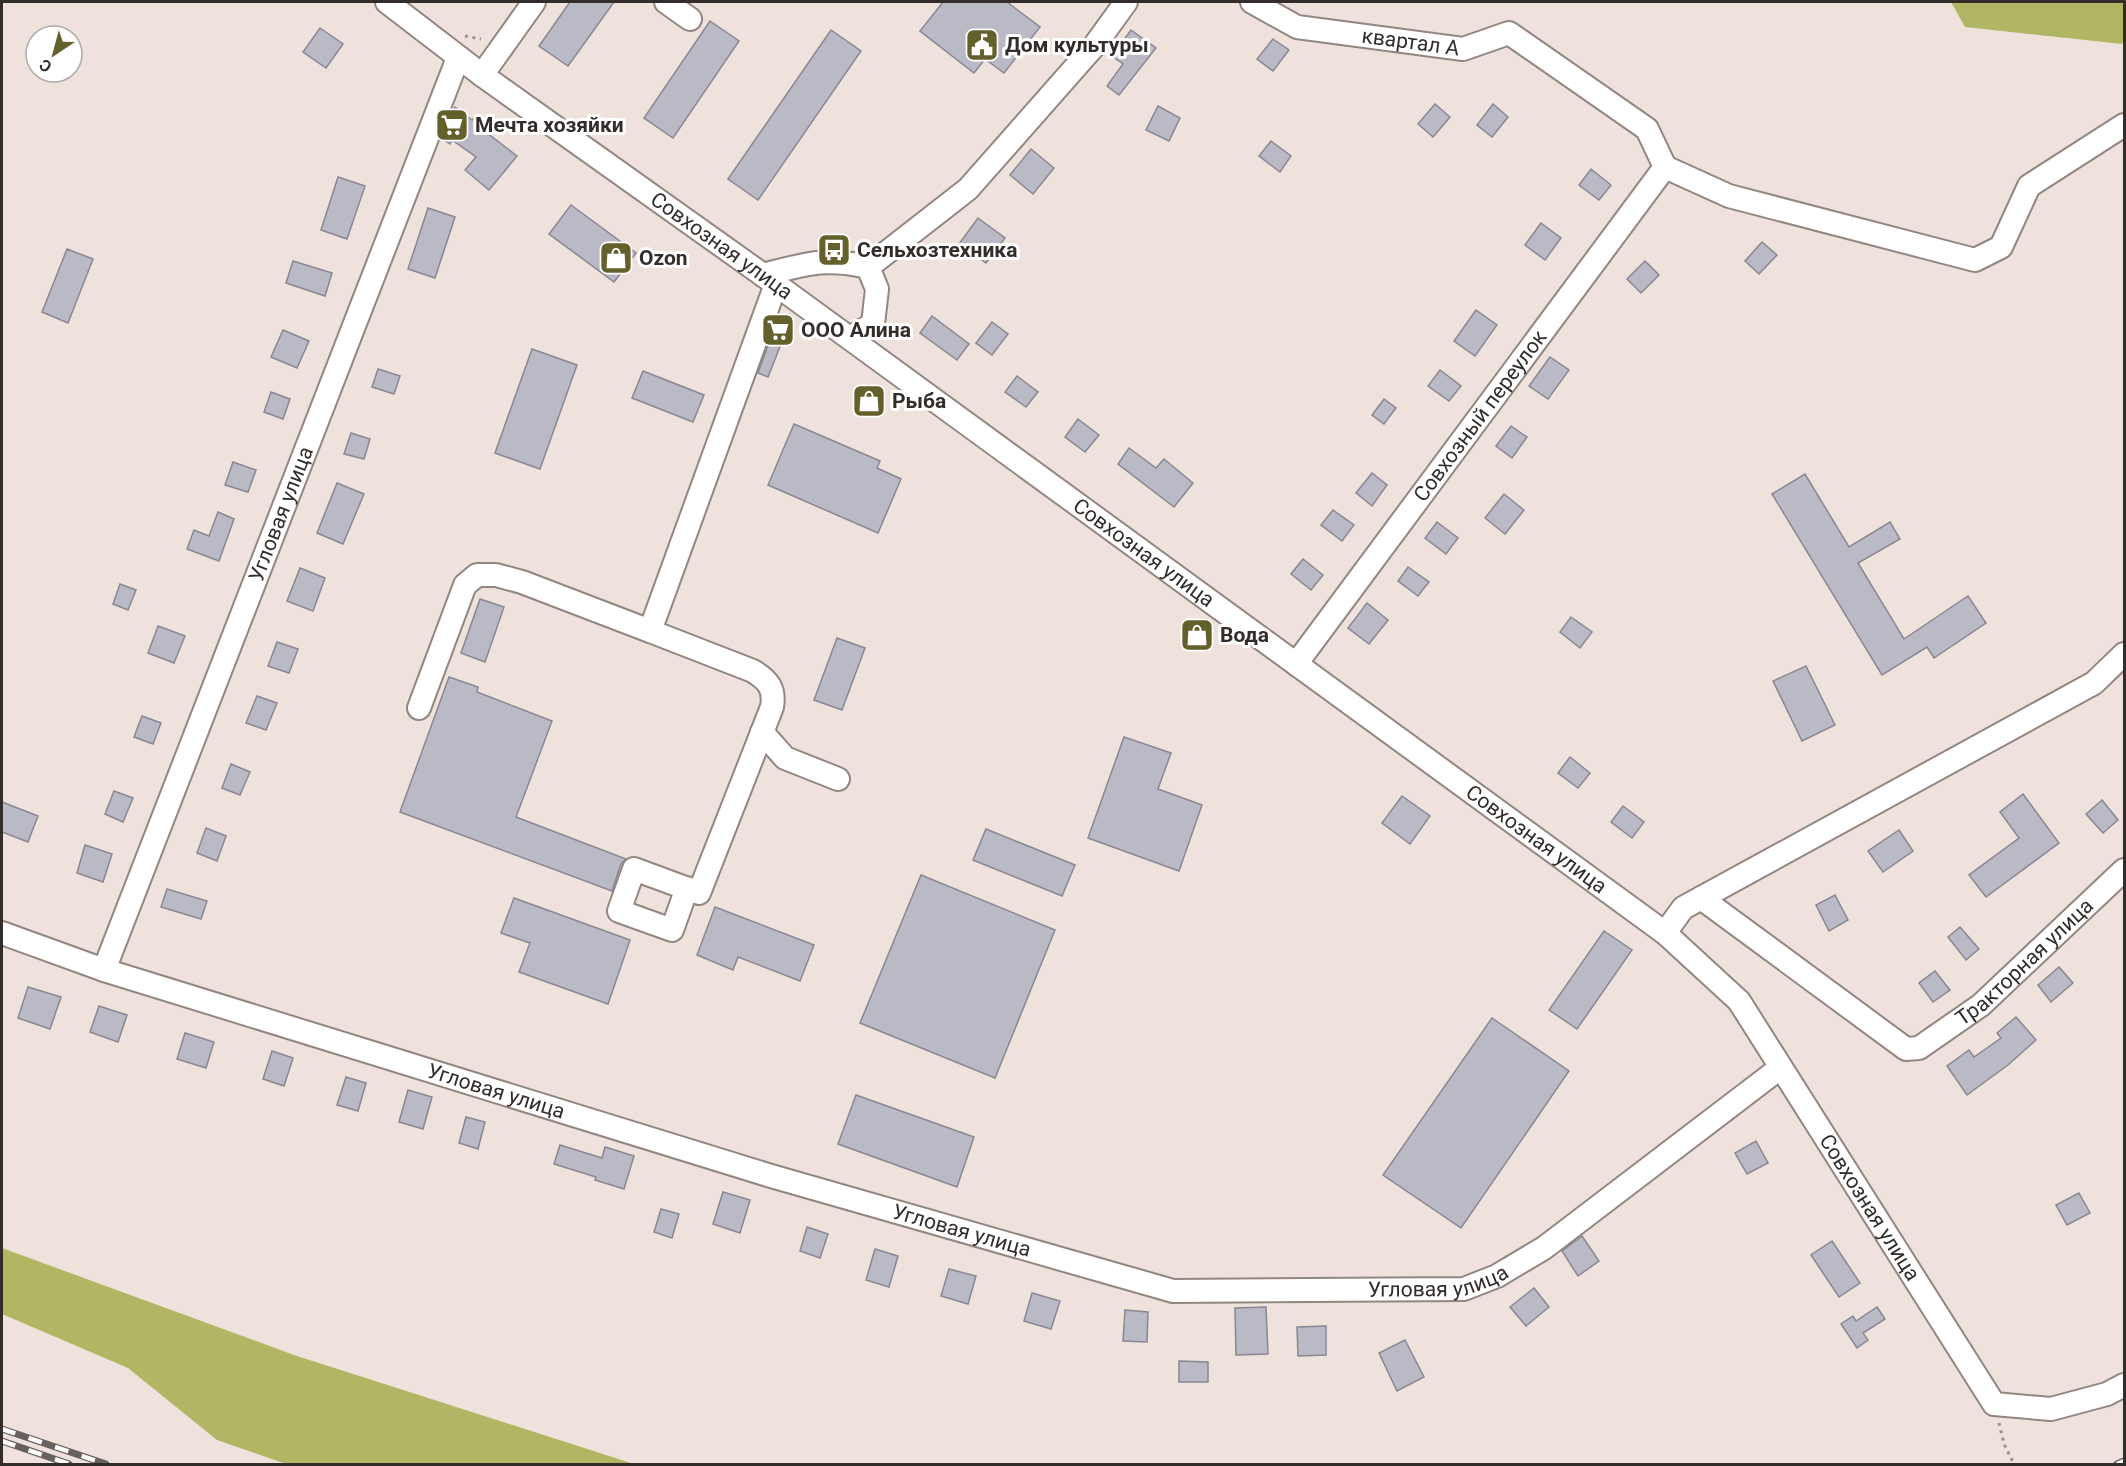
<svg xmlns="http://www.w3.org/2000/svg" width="2126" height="1466" font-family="Roboto,sans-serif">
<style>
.forest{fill:#b1b664}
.building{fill:#bab9c6;stroke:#888792;stroke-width:1.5}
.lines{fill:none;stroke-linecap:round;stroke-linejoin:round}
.minor-casing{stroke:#938681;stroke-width:26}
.path{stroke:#9d938e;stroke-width:3;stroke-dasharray:3 4.5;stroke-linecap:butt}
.minor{stroke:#fff;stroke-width:22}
.rail-casing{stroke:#69615e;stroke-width:7}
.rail{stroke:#fff;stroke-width:4.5;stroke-dasharray:14;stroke-linecap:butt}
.labels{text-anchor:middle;stroke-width:6;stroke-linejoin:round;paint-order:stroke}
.street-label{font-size:21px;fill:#322c2a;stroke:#fff}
.poi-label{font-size:21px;font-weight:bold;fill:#322c2a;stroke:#fff;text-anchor:start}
</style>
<rect width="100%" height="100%" fill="#efe1db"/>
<g class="forest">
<polygon points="1951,2 2120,2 2124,4 2124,38 2122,44 1965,27"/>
<polygon points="2,1248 294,1355 634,1464 286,1464 217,1440 128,1368 2,1314"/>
</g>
<g class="building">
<polygon points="570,2 614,2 568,66 539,46"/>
<polygon points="943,2 1007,2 1040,27 1004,73 985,59 974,73 920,31"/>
<polygon points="710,21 739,41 673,138 644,118"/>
<polygon points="320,28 343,44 326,68 303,52"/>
<polygon points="831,30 861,51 758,200 728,179"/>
<polygon points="1131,30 1156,48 1119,95 1107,86 1123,64 1112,56"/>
<polygon points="1273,39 1289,50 1273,71 1257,59"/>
<polygon points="1435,104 1450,117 1433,137 1418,124"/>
<polygon points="1493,104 1508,117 1492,137 1477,125"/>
<polygon points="1158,106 1180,118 1169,141 1146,130"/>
<polygon points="455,107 472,120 476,115 490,126 486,132 517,156 489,190 465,170 476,157 452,140 450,144 441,138"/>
<polygon points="1271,141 1291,156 1280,172 1259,156"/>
<polygon points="1031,149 1054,168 1033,194 1010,175"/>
<polygon points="1591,169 1611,185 1599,200 1579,185"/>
<polygon points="338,177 365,186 347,239 321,230"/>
<polygon points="571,205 636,253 614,282 549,234"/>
<polygon points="428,208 455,217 435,278 408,269"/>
<polygon points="978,218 1005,238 986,263 959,244"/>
<polygon points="1541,223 1561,238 1545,260 1525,245"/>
<polygon points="1762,242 1777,255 1759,274 1745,261"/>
<polygon points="67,249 93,259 68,323 42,312"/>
<polygon points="293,261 332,273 325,296 286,283"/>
<polygon points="1645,261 1659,275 1641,293 1627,279"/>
<polygon points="1476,310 1497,325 1475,356 1454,341"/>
<polygon points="932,316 969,344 957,360 920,333"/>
<polygon points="777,320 789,324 768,377 758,373"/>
<polygon points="992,322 1008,334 992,355 976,343"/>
<polygon points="283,330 309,341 297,368 271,357"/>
<polygon points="532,349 577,365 540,469 495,453"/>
<polygon points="1550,357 1569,370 1548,399 1529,386"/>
<polygon points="378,369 400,376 394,394 372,387"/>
<polygon points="1440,370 1461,386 1449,401 1428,386"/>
<polygon points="643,371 704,395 693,422 632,398"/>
<polygon points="1017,376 1038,392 1026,407 1005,392"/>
<polygon points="866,390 880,400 872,412 858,401"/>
<polygon points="271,392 290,399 283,419 264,412"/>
<polygon points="1384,399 1396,408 1384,424 1372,415"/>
<polygon points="1078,419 1099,435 1085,452 1065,437"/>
<polygon points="794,424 880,461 877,468 901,479 878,533 768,485"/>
<polygon points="1511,426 1527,437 1512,458 1496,446"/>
<polygon points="351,433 370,439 364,459 344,454"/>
<polygon points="1129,448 1156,468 1164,459 1193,483 1174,507 1118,464"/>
<polygon points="233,462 256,470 248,492 225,485"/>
<polygon points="1372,473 1387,485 1372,506 1356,493"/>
<polygon points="1805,474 1849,547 1890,522 1900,539 1858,563 1904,639 1968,596 1986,623 1934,658 1927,647 1882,675 1772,494"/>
<polygon points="337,483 364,494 343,544 317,533"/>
<polygon points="1504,494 1524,510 1505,534 1485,518"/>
<polygon points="1333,510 1354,525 1342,541 1321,525"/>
<polygon points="218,512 234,519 219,561 187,549 194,530 209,536"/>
<polygon points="1437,522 1458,538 1446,554 1425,538"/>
<polygon points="1303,559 1323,575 1311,590 1291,574"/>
<polygon points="1408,567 1429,582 1418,596 1398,581"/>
<polygon points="300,568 325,578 313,611 287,601"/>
<polygon points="120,584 136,590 128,610 113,604"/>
<polygon points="480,599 504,607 485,662 461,653"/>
<polygon points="1367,603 1388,620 1369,644 1348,628"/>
<polygon points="1571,617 1592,632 1580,648 1560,632"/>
<polygon points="158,626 185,636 174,663 148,653"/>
<polygon points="837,638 865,648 842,710 814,700"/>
<polygon points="277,642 298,649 289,673 268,666"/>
<polygon points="1806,666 1835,725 1802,741 1773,681"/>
<polygon points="449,677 478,687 477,692 552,721 516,817 626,859 621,864 612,891 400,812"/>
<polygon points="257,696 277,703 266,730 246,723"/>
<polygon points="142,716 161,723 153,744 134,737"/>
<polygon points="1124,737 1171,753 1158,789 1202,805 1179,871 1088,838"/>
<polygon points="1570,757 1590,773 1578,788 1558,773"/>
<polygon points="231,764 250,772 240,795 222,788"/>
<polygon points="114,791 133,798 123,822 105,814"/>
<polygon points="2023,794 2059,843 1986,897 1969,875 2019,838 2000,812"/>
<polygon points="1402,796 1430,816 1410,844 1382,823"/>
<polygon points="2102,800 2118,820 2103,833 2086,814"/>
<polygon points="2,802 38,816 28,842 2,832"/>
<polygon points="1623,806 1644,822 1632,838 1611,822"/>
<polygon points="206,828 226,836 217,861 197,853"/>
<polygon points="986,829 1075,865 1062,896 973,860"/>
<polygon points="1899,830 1913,851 1883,872 1868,851"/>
<polygon points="85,845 112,854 103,882 77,873"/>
<polygon points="921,875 1055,930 995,1078 860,1023"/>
<polygon points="167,889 207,901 201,919 161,907"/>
<polygon points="1835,895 1848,920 1829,931 1816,905"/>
<polygon points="514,898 630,940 608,1004 519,972 530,943 501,933"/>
<polygon points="715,907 814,945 800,981 738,957 733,970 697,955"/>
<polygon points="1960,927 1979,949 1966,960 1948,937"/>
<polygon points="1604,931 1632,950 1577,1029 1549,1010"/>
<polygon points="2059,967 2073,983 2051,1002 2038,985"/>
<polygon points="1935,971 1950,990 1933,1002 1919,983"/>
<polygon points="28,987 61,997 50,1029 18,1018"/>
<polygon points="99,1006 127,1015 118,1042 90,1032"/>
<polygon points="2016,1017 2036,1040 2008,1065 1967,1095 1947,1066 1969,1050 1974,1057 2001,1038 1997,1033"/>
<polygon points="1492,1018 1569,1071 1461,1228 1383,1175"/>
<polygon points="185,1033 214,1042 206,1068 177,1059"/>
<polygon points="272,1051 293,1058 284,1086 263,1079"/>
<polygon points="346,1077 366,1083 358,1111 337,1105"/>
<polygon points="408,1090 432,1097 423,1129 399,1122"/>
<polygon points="856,1095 974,1137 957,1187 838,1144"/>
<polygon points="466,1117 485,1122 478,1149 459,1143"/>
<polygon points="1756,1141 1768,1163 1747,1174 1735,1153"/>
<polygon points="560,1145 602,1158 605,1147 634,1156 624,1189 595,1180 596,1177 554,1164"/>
<polygon points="723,1192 750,1200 740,1233 713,1224"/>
<polygon points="2079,1193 2090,1213 2067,1225 2056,1205"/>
<polygon points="661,1209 679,1214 672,1238 654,1232"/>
<polygon points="807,1227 828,1234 820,1258 800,1251"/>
<polygon points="1582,1236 1599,1261 1578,1276 1562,1251"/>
<polygon points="1832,1241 1860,1283 1839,1297 1811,1255"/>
<polygon points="875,1249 898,1256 889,1287 866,1280"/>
<polygon points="949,1269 976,1276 968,1304 941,1296"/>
<polygon points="1534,1288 1549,1307 1526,1326 1510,1307"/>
<polygon points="1032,1293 1060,1301 1051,1329 1024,1321"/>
<polygon points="1266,1307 1268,1354 1236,1355 1235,1308"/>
<polygon points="1877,1307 1885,1319 1863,1333 1868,1340 1857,1348 1841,1324 1853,1316 1856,1321"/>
<polygon points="1125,1310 1148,1312 1147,1342 1123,1341"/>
<polygon points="1326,1326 1326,1355 1298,1356 1297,1327"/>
<polygon points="1405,1340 1424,1377 1397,1391 1379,1353"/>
<polygon points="1179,1361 1208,1362 1208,1382 1179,1382"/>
</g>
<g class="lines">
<g class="minor-casing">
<g id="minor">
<path id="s1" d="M387 2 482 75 763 275 1665 933 1739 1001 1994 1404 2051 1409 2107 1394 2124 1385"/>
<polyline points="666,2 690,19"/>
<path id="s2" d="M1252 2 1297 27 1463 49 1509 33 1647 129 1665 167"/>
<polyline points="482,75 534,2"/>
<polyline points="1665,167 1729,196 1975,260 2001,247 2029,186 2124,125"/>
<polyline points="868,267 968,189 1095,45 1126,2"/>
<path d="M763 275C806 264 824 257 868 267L877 289 873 324 850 338"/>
<path id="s3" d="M1296 664 1665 167"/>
<polyline points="419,708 465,585 477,575 496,575 522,582 650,631"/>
<polyline points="762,732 785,758 838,779"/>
<path d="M687 888 672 930 619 911 634 869 699 893 772 707C775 689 769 681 753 671L650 631 776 284"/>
<path id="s4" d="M1701 898 1906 1049 1919 1048 1981 1005 2124 870"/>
<path id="s5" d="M2 933 104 970 771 1176 1173 1291 1464 1289 1497 1276 1544 1248 1780 1068"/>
<polyline points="1665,933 1683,908 2094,683 2124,654"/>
<path id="s6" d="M104 970 458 58"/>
</g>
</g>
<g class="path">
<polyline points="465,36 481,39"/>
<polyline points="1999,1423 2004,1444 2014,1464"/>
</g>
<use href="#minor" class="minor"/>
<g class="rail-casing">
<g id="rail">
<polyline points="2,1429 106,1464"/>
<polyline points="2,1441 69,1464"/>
<polyline points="2117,1464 2124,1461"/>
</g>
</g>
<use href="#rail" class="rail"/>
</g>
<defs>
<g id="civic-square" transform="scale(1.725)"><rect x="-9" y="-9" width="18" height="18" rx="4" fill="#64602c" stroke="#fff"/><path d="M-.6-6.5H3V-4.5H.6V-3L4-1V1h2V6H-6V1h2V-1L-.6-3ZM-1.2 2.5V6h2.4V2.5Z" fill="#fff"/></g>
<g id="supermarket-square" transform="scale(1.725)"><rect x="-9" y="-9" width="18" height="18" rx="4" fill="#64602c" stroke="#fff"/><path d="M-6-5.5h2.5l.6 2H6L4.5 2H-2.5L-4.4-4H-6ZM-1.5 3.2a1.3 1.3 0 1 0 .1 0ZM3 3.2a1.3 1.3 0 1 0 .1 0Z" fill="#fff"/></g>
<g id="bus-square" transform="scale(1.725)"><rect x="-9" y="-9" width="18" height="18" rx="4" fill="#64602c" stroke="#fff"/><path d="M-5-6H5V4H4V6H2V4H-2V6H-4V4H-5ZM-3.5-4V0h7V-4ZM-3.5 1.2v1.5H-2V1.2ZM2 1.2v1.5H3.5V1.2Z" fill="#fff"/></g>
<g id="shop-square" transform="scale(1.725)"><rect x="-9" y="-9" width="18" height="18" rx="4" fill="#64602c" stroke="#fff"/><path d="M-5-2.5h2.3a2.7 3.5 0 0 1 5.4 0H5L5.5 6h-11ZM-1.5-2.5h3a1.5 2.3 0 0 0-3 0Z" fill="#fff"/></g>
</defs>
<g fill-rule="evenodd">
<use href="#civic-square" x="982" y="45"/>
<use href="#supermarket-square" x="452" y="125"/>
<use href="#bus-square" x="834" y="250"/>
<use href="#shop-square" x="616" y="258"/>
<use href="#supermarket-square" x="778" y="330"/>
<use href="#shop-square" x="869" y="401"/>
<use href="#shop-square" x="1197" y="635"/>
</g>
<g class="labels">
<g class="street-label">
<text dy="7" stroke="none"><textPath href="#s2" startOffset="166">квартал А</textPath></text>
<text dy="7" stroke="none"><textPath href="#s1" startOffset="414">Совхозная улица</textPath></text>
<text dy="7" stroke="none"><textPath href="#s3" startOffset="309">Совхозный переулок</textPath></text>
<text dy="7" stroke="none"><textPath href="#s6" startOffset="489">Угловая улица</textPath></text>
<text dy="7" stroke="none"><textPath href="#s1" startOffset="936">Совхозная улица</textPath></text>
<text dy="7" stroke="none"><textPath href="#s1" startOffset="1422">Совхозная улица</textPath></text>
<text dy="7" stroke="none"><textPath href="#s4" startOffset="404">Тракторная улица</textPath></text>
<text dy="7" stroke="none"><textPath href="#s5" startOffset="519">Угловая улица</textPath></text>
<text dy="7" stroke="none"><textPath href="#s1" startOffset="1926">Совхозная улица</textPath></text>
<text dy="7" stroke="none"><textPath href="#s5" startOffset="1005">Угловая улица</textPath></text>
<text dy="7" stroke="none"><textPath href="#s5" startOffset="1491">Угловая улица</textPath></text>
</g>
<g class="poi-label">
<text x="1005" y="52">Дом культуры</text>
<text x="475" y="132">Мечта хозяйки</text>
<text x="857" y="257">Сельхозтехника</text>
<text x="639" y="265">Ozon</text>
<text x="801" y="337">ООО Алина</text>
<text x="892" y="408">Рыба</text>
<text x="1220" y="642">Вода</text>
</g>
</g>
<rect width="2126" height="1466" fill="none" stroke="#322c2a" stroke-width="6"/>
<g transform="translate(54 54) rotate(216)"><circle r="28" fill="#ffffff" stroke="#adabaa" stroke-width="1.5"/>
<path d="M0-4.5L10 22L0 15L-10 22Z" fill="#64602c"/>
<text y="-9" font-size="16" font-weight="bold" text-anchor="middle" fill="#322c2a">С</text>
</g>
</svg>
